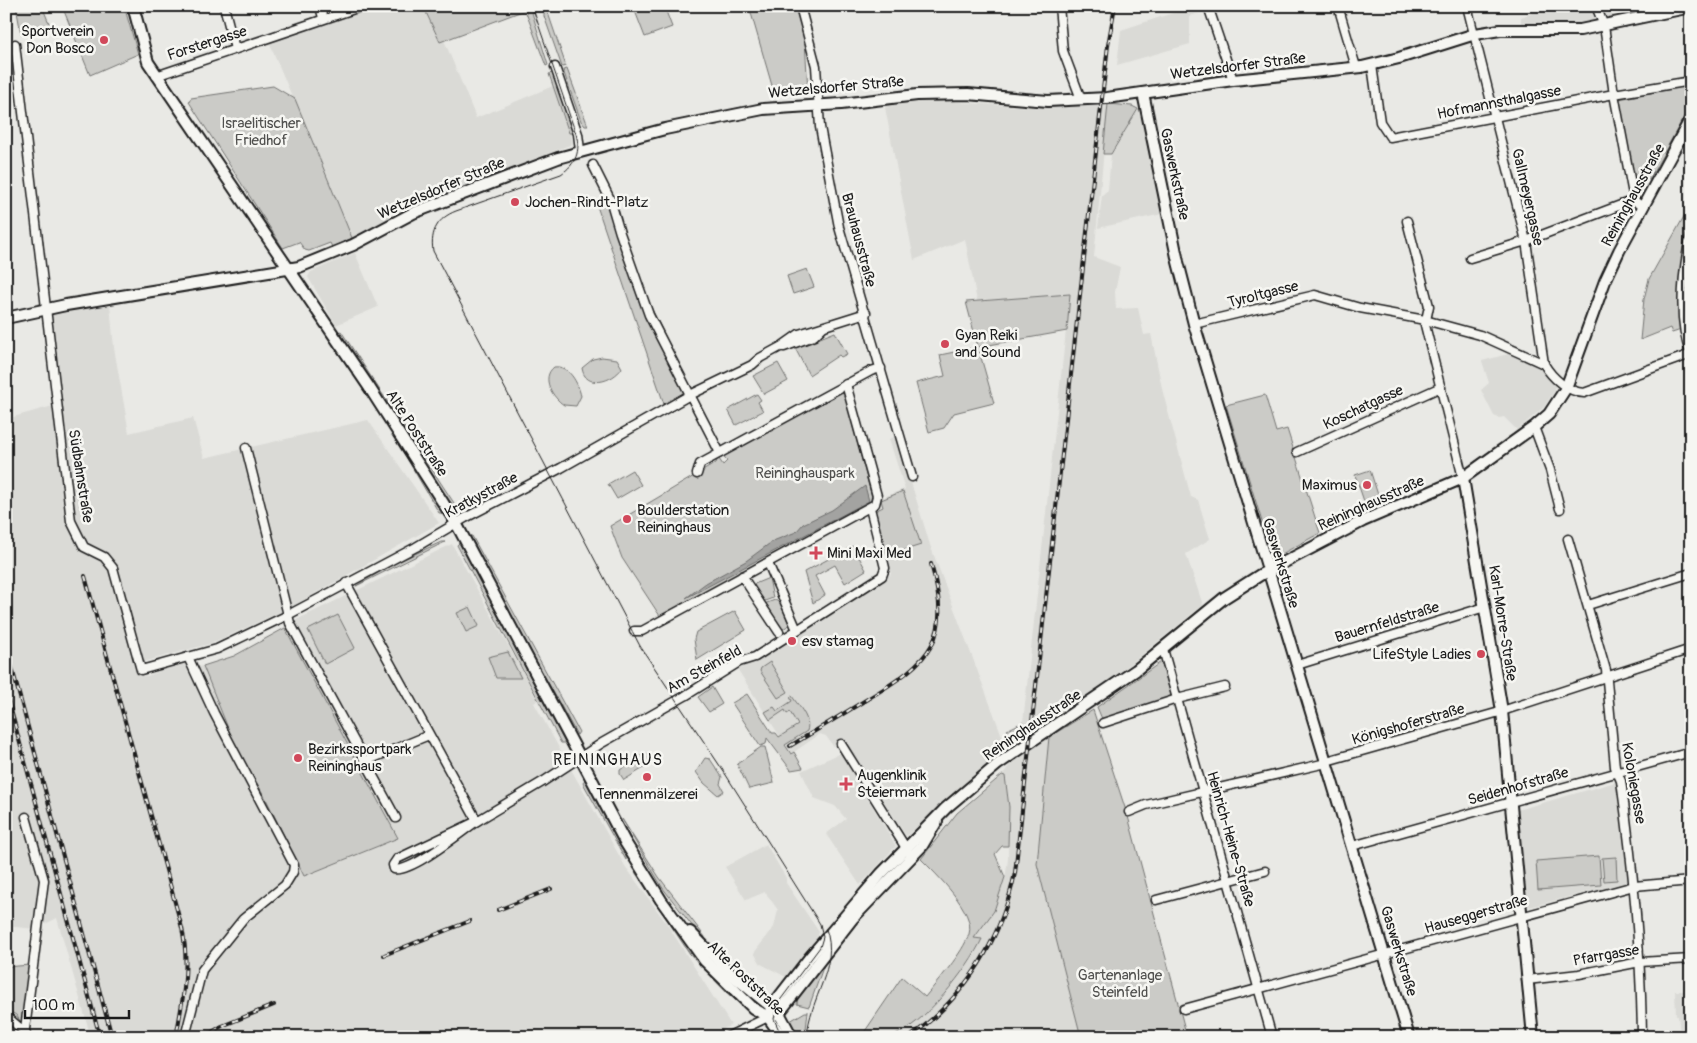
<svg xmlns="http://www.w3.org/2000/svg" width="1697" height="1043" font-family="Pangolin,sans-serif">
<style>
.built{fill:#dadad6}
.green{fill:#cbcbc7;stroke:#747472}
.water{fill:#a3a3a1;stroke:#6d6d6c}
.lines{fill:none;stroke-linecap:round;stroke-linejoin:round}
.street-casing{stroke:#1c1c1c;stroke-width:11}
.secondary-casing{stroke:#1c1c1c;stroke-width:14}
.street{stroke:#f6f6f2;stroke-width:8}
.secondary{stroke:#f6f6f2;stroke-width:10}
.tram{stroke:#1c1c1c;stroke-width:1}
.rail-casing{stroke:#1c1c1c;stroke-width:4}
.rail{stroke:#f6f6f2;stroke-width:2;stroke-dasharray:5.5;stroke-linecap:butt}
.poi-dot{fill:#d1495b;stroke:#f6f6f2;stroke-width:2}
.labels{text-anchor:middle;stroke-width:5;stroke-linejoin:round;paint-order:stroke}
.poi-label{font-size:15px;fill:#1c1c1c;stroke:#f6f6f2;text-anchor:start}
.street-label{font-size:15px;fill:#1c1c1c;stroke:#f6f6f2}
.park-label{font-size:15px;fill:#51514f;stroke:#f6f6f2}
.neighbourhood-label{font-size:16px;letter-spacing:1px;fill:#1c1c1c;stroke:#f6f6f2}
</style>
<rect width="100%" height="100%" fill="#e9e9e5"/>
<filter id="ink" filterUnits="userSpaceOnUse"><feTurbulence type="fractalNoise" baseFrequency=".02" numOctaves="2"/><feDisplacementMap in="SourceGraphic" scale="10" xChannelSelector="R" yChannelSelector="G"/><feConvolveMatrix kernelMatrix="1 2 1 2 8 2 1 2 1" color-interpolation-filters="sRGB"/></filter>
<g filter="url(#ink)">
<g class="built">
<polygon points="378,6 423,6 440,41 444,40 476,118 553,86 572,139 572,144 411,210 352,238 269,42"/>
<polygon points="1194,6 1204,6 1205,11 1190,16 1190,44 1117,65 1121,30"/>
<polygon points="1554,6 1594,6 1600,23 1557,28 1521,25 1521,17"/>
<polygon points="1601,6 1661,6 1606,19"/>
<polygon points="1096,95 1109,95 1094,257 1120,267 1115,292 1116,309 1138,308 1144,335 1151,334 1163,393 1191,497 1198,500 1210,539 1186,554 1203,605 1123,670 1042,727 1049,737 1037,864 1081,1037 891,1037 911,1025 933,1006 974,956 982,939 974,938 994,911 1005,878 1008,860 1009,807 1005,776 1002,775 1011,764 1023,755 1023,722 1070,294 977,301 965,239 914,260 885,107 906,102 940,101 1047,108 1095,104"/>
<polygon points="1138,109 1140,109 1162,214 1098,228 1102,195 1108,190 1111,154"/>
<polygon points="355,253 378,307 336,325 308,277 311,272"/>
<polygon points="110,305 114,348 129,433 193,418 204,458 368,420 439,523 291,607 213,643 136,664 139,676 147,676 183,662 191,668 203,666 234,743 266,799 304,876 398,838 284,626 452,544 525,676 537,701 534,703 625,866 667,924 731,1025 709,1037 88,1037 89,1036 88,1027 57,918 35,929 6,926 6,733 17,765 6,728 6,419 53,406 42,308"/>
<polygon points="1508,354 1536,364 1555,384 1555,390 1544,407 1517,430 1504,417 1499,418 1494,416 1481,390 1489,383 1482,361"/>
<polygon points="897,436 930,545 1007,749 906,836 845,740 833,746 826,736 820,734 791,754 738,670 891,574 873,512 883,507 881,498 905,489 889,439"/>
<polygon points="843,752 852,772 896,846 860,885 826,834 846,819 835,806 814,798 801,771"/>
<polygon points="1616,782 1628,882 1530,907 1527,903 1517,810"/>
<polygon points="766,844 786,878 786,883 819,932 815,942 788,978 761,964 754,953 774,927 778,910 765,892 746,900 725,867"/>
<polygon points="1675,991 1691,991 1691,1033 1680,1034 1678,1015 1676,1015"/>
</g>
<g class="green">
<polygon points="16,6 42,6 51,28 21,34"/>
<polygon points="62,6 124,6 138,54 90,75"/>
<polygon points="423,6 530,6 548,65 546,66 525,10 440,42"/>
<polygon points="648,6 664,6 672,27 645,37 635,11"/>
<polygon points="749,6 796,6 805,41 808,91 775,96"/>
<polygon points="546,7 566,66 562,67 544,16 544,8"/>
<polygon points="567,69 588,126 585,126 581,121 563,70"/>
<polygon points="552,73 554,75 573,133 569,133 549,74"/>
<polygon points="1691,85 1691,104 1649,180 1632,176 1619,99"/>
<polygon points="273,86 295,99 352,238 332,247 330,243 309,251 305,250 299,242 283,248 189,102 191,98"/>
<polygon points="1108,104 1132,106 1138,109 1111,154 1103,154"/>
<polygon points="612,198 650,305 691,389 664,404 596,203"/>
<polygon points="1691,204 1691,222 1679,279 1681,330 1672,333 1670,328 1640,340 1644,299 1649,279"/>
<polygon points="807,269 814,287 793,294 787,276"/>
<polygon points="1070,294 1067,331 978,347 994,403 954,413 944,428 929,432 916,383 945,376 940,355 978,347 966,302"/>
<polygon points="341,331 454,503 452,507 339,332"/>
<polygon points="835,332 847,354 841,357 839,355 809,375 795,348"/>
<path d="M602 357 617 359 622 368C613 382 585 390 582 368L593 359Z"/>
<polygon points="778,363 788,381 764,394 753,376"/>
<path d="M554 367C569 365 578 383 581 396L576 406 564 405C553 398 540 378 554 367Z"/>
<polygon points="843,389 873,501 660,616 622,558 610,526 716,463 717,460 719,459 723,465 727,461 723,455"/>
<polygon points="757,394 761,400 758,402 763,411 736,425 728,410"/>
<polygon points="1265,395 1276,432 1287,429 1320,533 1278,556 1272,554 1226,405"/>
<polygon points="382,416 444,513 439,513"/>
<polygon points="632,470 641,485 617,499 608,484"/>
<polygon points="1370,470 1378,495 1374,497 1376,503 1366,507 1355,475"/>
<polygon points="903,491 921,545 886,556 873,512 883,507 881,500"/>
<polygon points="472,536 579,732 577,735 468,537"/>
<polygon points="441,542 445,542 356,586 393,564"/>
<polygon points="460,542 565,743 561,743 457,545"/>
<polygon points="853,546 866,570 845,583 835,565 815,576 825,595 813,603 804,572"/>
<polygon points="769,578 773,598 762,602 752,585"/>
<polygon points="775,600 782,604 789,625 780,631 764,604"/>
<polygon points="470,607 479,626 466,632 457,613"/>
<polygon points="735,611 746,630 697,660 694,639 696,632"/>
<polygon points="338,615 355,648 325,664 308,630"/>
<polygon points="285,628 398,838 304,876 266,799 234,743 203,666 234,656"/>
<polygon points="508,652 521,678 496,678 488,657"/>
<polygon points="770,662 788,692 778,698 760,671 761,668"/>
<polygon points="1161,662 1172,697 1102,719 1097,707"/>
<polygon points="712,687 722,704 709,712 698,697"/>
<path d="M747 694 772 733H776L779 737 798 725 790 712 787 714 785 710 770 720 765 712 774 707 777 711 792 701 790 697 792 696C799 707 811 718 807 731L785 745 791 754 794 752 803 768 791 770 767 738 766 744 760 746 732 703Z"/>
<polygon points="1093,710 1129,820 1187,1037 1081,1037 1037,864 1049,737"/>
<polygon points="1023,722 1023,741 1013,745 1007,730"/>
<polygon points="761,747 765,747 774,783 749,789 737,764"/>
<polygon points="644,753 655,756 657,760 624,780 620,774 620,770"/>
<polygon points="705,758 710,759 722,777 720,784 724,791 718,795 704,783 696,772"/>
<path d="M1002 775 1005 776 1009 807 1008 846H1002L995 854 1005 877 994 911 974 938 982 939C969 967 923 1027 892 1036 883 1039 870 1037 861 1037L902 977 925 997C937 982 963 953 969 934 976 912 936 874 921 859L957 813Z"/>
<polygon points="585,779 626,853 626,860 583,783"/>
<polygon points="622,819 659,877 705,937 704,941 662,887"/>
<polygon points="1599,856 1601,885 1538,890 1536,861"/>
<polygon points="1616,857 1617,880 1604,881 1602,858"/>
<polygon points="635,872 643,877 695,956 746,1009 727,993 690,954"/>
<polygon points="826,959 809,1007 797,1004 798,997"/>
<polygon points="30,965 23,1025 16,1015 6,1009 6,967"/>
<polygon points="805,1012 808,1012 805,1037 799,1037 790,1021"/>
</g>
<polygon class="water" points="865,486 869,501 686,598 706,583 746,561 773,541 796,532 803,524 832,510"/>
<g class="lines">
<g class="street-casing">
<g id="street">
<polyline points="224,6 235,49"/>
<polyline points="320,6 323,18"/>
<polyline points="800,6 816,66 820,127 839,227 912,477"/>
<polyline points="1059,6 1063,51 1081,99"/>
<polyline points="1208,6 1233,80"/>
<polyline points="1338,6 1356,67"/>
<path d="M1467 6 1526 241 1544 364C1552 378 1568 392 1584 393L1691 354"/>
<polyline points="15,44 71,521 84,547 104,557 113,568 141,670 217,649 288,615 416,547 465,518 561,468 690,395 752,365 760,358 782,346 799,334 866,313"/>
<polyline points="1372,65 1380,122 1390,137 1614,94 1604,26 1596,6"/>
<polyline points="555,67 578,134 580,150"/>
<polyline points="156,76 363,6"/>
<polyline points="593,165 610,199 620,233 649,315 720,453"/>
<polyline points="1634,200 1614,94 1691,81"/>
<polyline points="1407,221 1429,306 1425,325 1463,478"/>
<path d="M1691 233C1683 270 1677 320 1691 355"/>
<polyline points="1470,258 1526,241 1634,200 1643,208"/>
<polyline points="1194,324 1315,295 1360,308 1425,320 1480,335 1544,364"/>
<polyline points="784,347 814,336 823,327"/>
<polyline points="1534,427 1550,470 1560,509"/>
<polyline points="246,448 290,623 396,818"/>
<polyline points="1297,452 1441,387"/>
<polyline points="697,474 700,464 871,371 881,368"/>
<path d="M1568 539 1606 670 1615 767 1621 781C1633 866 1641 951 1642 1037"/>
<polyline points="768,563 797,630"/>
<polyline points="742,576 779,632"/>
<polyline points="346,583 477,821"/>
<polyline points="1588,605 1691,573"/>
<polyline points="634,631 642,631 875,504 877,496 874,485 846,384"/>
<polyline points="1163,649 1272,1037"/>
<polyline points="1297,665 1485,607"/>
<polyline points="1103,723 1177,699 1225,687"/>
<polyline points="841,744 909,853"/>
<polyline points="366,761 429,735"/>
<polyline points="1129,812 1146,805 1322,764 1330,760 1496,713 1691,649"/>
<path d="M477 821C461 832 410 874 394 869L393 865 397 859 477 821 544 781 602 743 685 696 739 662 755 657 882 576 885 568 870 508"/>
<polyline points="1352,846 1691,752"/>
<polyline points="1156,900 1265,871"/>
<polyline points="1527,980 1579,974 1640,962 1691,959"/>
<polyline points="1184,1009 1634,886 1691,881"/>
<polyline points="6,1016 26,1033"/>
<polyline points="24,1037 44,880 26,817"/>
<polyline points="185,1037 202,970 243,919 285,885 293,872 294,865 214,713 188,657"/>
<polyline points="727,1037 768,1017"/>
</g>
</g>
<g class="secondary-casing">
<g id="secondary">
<polyline points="133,6 148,62 369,387 456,523 625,842 661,900 705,961 753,1008 768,1017 782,1037"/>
<polyline points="1143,93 1178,262 1194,324 1409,1037"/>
<polyline points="6,318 66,305 299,267 353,245 413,213 558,158 665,129 763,109 841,104 917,95 968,94 1048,101 1107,98 1233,80 1362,67 1399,58 1475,34 1500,30 1580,30 1691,7"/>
<polyline points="1463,478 1502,711 1533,1037"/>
<polyline points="690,932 731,974 779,1013 792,1037"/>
<polyline points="768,1017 772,1006 810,957 881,874 946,808 998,764 1136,670 1224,598 1260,575 1363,521 1463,478 1534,427 1549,414 1566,388 1605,281 1619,251 1691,118"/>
<polyline points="768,1017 779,1013 786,1004 853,918 922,846 937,821"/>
</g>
</g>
<use href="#street" class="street"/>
<use href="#secondary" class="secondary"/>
<g class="tram">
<path d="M532 6 576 134C581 151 576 164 561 174L456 211C438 218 430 231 433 251L640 646 726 775 820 924 823 937 820 947 778 1003 774 1019 782 1037"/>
<path d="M807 1037C809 997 840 967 826 929"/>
</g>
<g class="rail-casing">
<g id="rail">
<path d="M85 576 182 928C190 965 183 1000 176 1037"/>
<polyline points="6,646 112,1037"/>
<polyline points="6,692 100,1037"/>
<path d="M790 746C817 730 843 714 869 698 931 660 953 640 931 564"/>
<polyline points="498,910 551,889"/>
<polyline points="384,955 470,921"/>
<polyline points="204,1037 222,1026 274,1005"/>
<path d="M910 1037C966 996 1001 940 1015 873L1108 45 1115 6"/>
</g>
</g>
<use href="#rail" class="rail"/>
</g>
</g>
<g class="poi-dot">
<circle cx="104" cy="40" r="5"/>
<circle cx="515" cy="202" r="5"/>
<circle cx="945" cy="344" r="5"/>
<circle cx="1367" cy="485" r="5"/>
<circle cx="627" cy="519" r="5"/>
<path d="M813.5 545.5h5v5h5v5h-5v5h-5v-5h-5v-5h5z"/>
<circle cx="792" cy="641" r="5"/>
<circle cx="1481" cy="654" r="5"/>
<circle cx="298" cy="758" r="5"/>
<circle cx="647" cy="777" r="5"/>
<path d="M843.5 776.5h5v5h5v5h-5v5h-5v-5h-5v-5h5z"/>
</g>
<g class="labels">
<g class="poi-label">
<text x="94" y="36" text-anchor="end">Sportverein<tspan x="94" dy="17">Don Bosco</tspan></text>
<text x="525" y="207">Jochen-Rindt-Platz</text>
<text x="955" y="340">Gyan Reiki<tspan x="955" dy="17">and Sound</tspan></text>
<text x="1357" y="490" text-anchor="end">Maximus</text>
<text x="637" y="515">Boulderstation<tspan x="637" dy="17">Reininghaus</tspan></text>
<text x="827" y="558">Mini Maxi Med</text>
<text x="802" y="646">esv stamag</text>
<text x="1471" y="659" text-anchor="end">LifeStyle Ladies</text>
<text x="308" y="754">Bezirkssportpark<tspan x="308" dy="17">Reininghaus</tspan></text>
<text x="857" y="780">Augenklinik<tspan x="857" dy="17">Steiermark</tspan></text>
<text x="647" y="799" text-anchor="middle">Tennenmälzerei</text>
</g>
<g class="street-label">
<text transform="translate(207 43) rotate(-18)" y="5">Forstergasse</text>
<text transform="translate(1238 66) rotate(-7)" y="5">Wetzelsdorfer Straße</text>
<text transform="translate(836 87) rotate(-5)" y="5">Wetzelsdorfer Straße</text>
<text transform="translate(1499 102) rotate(-11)" y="5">Hofmannsthalgasse</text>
<text transform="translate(1175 174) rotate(78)" y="5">Gaswerkstraße</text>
<text transform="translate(441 188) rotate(-23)" y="5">Wetzelsdorfer Straße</text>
<text transform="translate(1633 195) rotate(-61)" y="5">Reininghausstraße</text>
<text transform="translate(1528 197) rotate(77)" y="5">Gallmeyergasse</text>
<text transform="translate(859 240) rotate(75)" y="5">Brauhausstraße</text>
<text transform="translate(1263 294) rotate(-14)" y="5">Tyroltgasse</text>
<text transform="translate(1363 407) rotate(-25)" y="5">Koschatgasse</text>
<text transform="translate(417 433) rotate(57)" y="5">Alte Poststraße</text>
<text transform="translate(81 476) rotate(81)" y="5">Südbahnstraße</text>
<text transform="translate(481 495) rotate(-28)" y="5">Kratkystraße</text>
<text transform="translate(1371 503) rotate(-24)" y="5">Reininghausstraße</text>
<text transform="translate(1281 563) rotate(73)" y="5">Gaswerkstraße</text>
<text transform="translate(1387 622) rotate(-17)" y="5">Bauernfeldstraße</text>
<text transform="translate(1503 623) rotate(81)" y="5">Karl-Morre-Straße</text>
<text transform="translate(704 669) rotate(-29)" y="5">Am Steinfeld</text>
<text transform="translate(1408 724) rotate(-16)" y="5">Königshoferstraße</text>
<text transform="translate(1032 725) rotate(-34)" y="5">Reininghausstraße</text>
<text transform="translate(1634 783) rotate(80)" y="5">Koloniegasse</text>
<text transform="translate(1518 786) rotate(-16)" y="5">Seidenhofstraße</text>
<text transform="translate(1231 839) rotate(74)" y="5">Heinrich-Heine-Straße</text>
<text transform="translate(1476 914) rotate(-16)" y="5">Hauseggerstraße</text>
<text transform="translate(1399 951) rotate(73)" y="5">Gaswerkstraße</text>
<text transform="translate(1606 955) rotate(-10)" y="5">Pfarrgasse</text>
<text transform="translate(746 978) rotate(44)" y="5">Alte Poststraße</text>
</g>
<g class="park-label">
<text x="261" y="128">Israelitischer<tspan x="261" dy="17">Friedhof</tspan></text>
<text x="805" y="478">Reininghauspark</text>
<text x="1120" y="980">Gartenanlage<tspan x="1120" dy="17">Steinfeld</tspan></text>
</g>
<g class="neighbourhood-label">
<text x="608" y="765">REININGHAUS</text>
</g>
</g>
<rect width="1697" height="1043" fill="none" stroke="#f6f6f2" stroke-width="25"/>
<rect x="12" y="12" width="1672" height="1018" fill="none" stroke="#1c1c1c" stroke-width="2" filter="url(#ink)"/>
<path d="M25 1010v8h104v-8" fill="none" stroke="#1c1c1c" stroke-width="2.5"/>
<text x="32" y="1010" font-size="15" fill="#1c1c1c" stroke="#f6f6f2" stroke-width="4" paint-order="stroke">100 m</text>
</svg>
